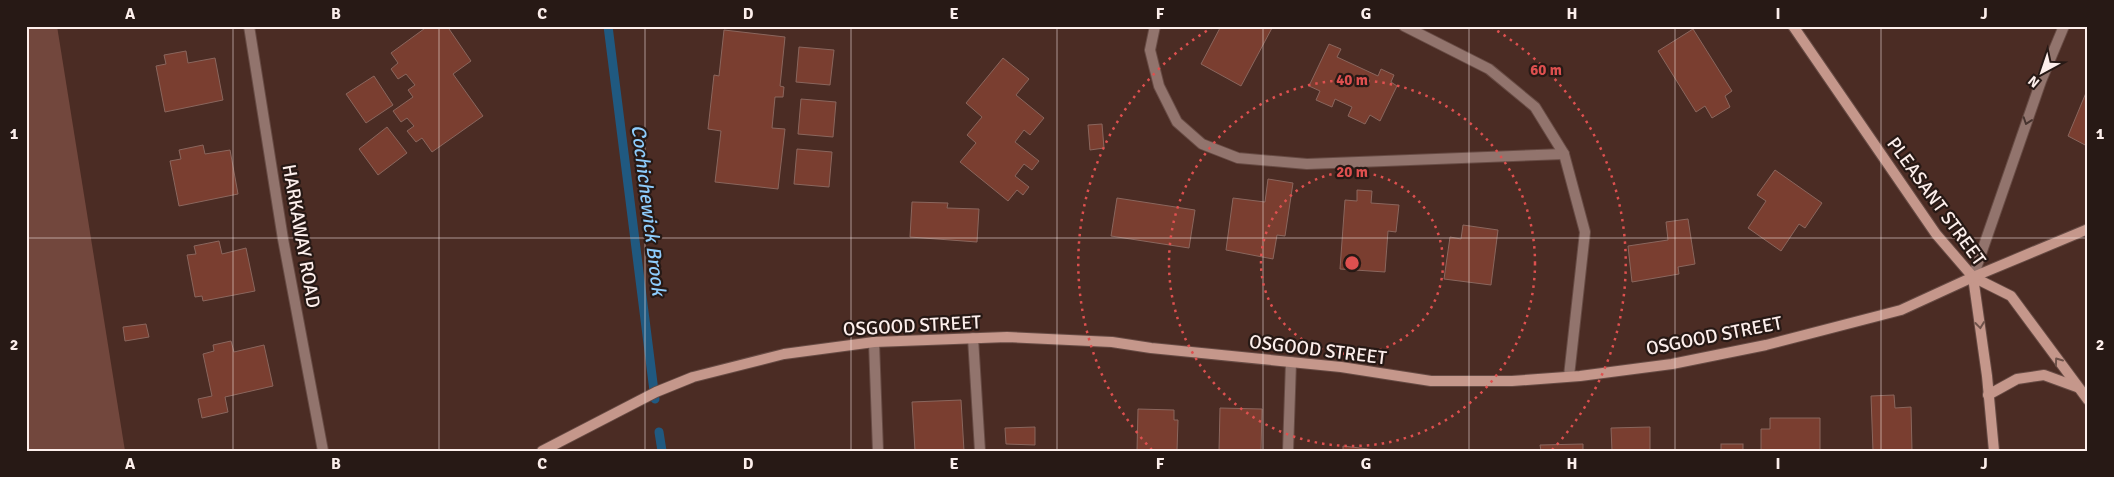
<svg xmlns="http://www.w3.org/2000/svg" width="2114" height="477" font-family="Signika,sans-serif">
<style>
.green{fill:#72473d}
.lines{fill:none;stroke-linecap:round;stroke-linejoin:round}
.stream{stroke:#205980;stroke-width:9}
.building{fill:#7a3e30;stroke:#8a665d}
.lane-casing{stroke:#674b44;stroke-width:12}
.street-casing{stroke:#674b44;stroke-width:12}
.secondary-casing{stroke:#674b44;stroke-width:12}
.lane{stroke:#92746d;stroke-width:10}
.street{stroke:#92746d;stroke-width:10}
.secondary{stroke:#c5978b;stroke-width:10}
.oneway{stroke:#47342f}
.oneway2{stroke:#6e524a}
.grid{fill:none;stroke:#fdefec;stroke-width:1;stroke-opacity:0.55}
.ring{fill:none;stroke:#de504f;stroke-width:2.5;stroke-dasharray:2.5 5}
.labels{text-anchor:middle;stroke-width:4.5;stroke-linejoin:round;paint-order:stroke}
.street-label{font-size:19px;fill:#fdefec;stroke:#271915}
.water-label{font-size:20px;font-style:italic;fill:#8eccfc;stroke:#271915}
.centre{fill:#de504f;stroke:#271915;stroke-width:2.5}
.ring-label{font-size:15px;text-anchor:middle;font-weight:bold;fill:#de504f;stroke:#271915;stroke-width:4.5;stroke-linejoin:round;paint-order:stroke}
.neatline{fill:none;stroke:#fdefec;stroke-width:2}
.grid-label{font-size:16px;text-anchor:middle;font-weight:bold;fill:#fdefec}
</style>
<rect width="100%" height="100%" fill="#4b2c24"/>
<polygon class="green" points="26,26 57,26 125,451 26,451"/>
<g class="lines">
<g class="stream">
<polyline points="608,26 655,399"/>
<polyline points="659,432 662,451"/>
</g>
</g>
<g class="building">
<polygon points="428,26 447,26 471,61 453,74 483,116 432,152 422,138 416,142 407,131 414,126 407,118 401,122 393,111 413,97 408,90 415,85 406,74 398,79 391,69 398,63 391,53"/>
<polygon points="1221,26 1272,28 1241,86 1201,64"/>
<polygon points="1693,29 1732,91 1725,96 1730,107 1712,118 1705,106 1696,112 1658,51"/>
<polygon points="724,30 785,37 780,86 784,87 783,97 775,97 772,128 785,129 778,189 715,182 721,131 708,129 714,75 719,76"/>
<polygon points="1329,44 1341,49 1337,57 1378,76 1381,69 1394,75 1391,82 1397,86 1380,121 1370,115 1365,124 1348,116 1352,107 1335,99 1332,107 1316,100 1320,91 1309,86"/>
<polygon points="799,47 834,50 830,85 796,82"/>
<polygon points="186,51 188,63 215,58 223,100 165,112 156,66 166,64 164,55"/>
<polygon points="1003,58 1029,79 1016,95 1044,118 1030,135 1024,130 1015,142 1039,161 1032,170 1024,164 1015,176 1029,187 1023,195 1017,190 1008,201 960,162 976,143 967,135 982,117 966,103"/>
<polygon points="374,76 393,105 366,123 346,94"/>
<polygon points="2088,88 2088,145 2087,146 2068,136"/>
<polygon points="801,99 836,102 833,137 798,134"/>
<polygon points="1102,124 1104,148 1090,150 1088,125"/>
<polygon points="387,127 407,153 378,175 359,149"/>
<polygon points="203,145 205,154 230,150 238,194 179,206 170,161 181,159 179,150"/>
<polygon points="797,149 832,152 829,187 794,184"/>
<polygon points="1775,170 1822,203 1805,228 1799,224 1781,251 1748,228 1766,201 1757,195"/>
<polygon points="1268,179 1293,183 1285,236 1277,235 1273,259 1226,250 1233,198 1265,202"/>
<polygon points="1357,190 1372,191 1371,203 1399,205 1396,232 1388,231 1385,272 1340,269 1345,200 1357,201"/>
<polygon points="1117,198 1195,210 1189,248 1111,236"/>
<polygon points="912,202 948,203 947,208 979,209 977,242 910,237"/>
<polygon points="1688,219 1695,264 1678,267 1679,274 1632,282 1628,246 1668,240 1666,222"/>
<polygon points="1463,225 1498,230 1491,285 1444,279 1450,237 1461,239"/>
<polygon points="219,241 222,254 246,248 255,291 203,301 202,296 195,297 187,255 196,254 194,246"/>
<polygon points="146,324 149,337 125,341 123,327"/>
<polygon points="231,341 234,352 264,345 273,386 225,397 228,412 202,418 198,399 212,396 203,354 214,351 213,345"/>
<polygon points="1894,395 1895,408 1911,407 1912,451 1873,451 1871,396"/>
<polygon points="961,400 964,451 915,451 912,402"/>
<polygon points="1220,408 1262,409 1261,451 1219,451"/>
<polygon points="1138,409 1174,410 1174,420 1178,420 1177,451 1137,451"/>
<polygon points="1770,418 1820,418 1820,451 1761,451 1761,429 1770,429"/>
<polygon points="1035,427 1035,445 1006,444 1005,428"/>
<polygon points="1650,427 1650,451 1612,451 1611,428"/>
<polygon points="1583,444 1583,451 1541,451 1540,445"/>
<rect x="1721" y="444" width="22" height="7"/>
<polygon points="1343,446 1385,451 1343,451"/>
</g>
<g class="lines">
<g class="lane-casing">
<g id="lane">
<polyline points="1155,26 1150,50 1159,86 1177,122 1202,144 1238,158 1307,164 1564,154"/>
<polyline points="973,338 980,451"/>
<polyline points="874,342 878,451"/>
</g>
</g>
<g class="street-casing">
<g id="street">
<polyline points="249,26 283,239 323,451"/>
<polyline points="1404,26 1489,69 1535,107 1564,154 1585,232 1569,376"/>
<polyline points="1973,277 2041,81 2064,26"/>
<polyline points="1288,451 1291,362"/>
</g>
</g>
<g class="secondary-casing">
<g id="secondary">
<polyline points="1793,26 1936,234 1973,277 1987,376 1994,451"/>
<polyline points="1973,277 2011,296 2088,400"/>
<polyline points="1988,395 2017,379 2044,375 2077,387"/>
<polyline points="542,451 656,392 693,377 784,354 874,342 1007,337 1112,342 1151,348 1341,367 1431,381 1512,381 1580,376 1672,364 1766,345 1901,310 1973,277 2088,229"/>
</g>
</g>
<use href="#lane" class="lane"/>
<use href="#street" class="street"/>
<use href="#secondary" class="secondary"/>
</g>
<defs><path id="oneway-chevron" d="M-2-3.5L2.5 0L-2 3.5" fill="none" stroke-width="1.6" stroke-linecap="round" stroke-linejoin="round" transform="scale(1.25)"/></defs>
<use class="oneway" href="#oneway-chevron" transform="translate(2027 121) rotate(109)"/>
<g class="oneway2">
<use href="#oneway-chevron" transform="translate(1980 325) rotate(83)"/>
<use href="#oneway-chevron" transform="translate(2058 361) rotate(-126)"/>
</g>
<path class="grid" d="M233 26V451M439 26V451M645 26V451M851 26V451M1057 26V451M1263 26V451M1469 26V451M1675 26V451M1881 26V451M26 238H2088"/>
<g class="ring">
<circle cx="1352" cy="263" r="91"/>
<circle cx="1352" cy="263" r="183"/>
<path d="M1152 450A274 274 0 0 1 1213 27M1491 27A274 274 0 0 1 1552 450"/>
</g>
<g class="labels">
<g class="street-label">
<text transform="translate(1937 201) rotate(54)" y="7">PLEASANT STREET</text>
<text transform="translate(302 236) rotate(80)" y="7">HARKAWAY ROAD</text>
<text transform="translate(912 325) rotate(-3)" y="7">OSGOOD STREET</text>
<text transform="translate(1714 335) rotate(-11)" y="7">OSGOOD STREET</text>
<text transform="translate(1318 349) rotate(7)" y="7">OSGOOD STREET</text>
</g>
<g class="water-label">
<text transform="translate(649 210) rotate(83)" y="7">Cochichewick Brook</text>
</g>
</g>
<circle cx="1352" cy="263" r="8" class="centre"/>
<g class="ring-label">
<text x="1546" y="75">60 m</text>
<text x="1352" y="85">40 m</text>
<text x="1352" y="177">20 m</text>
</g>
<rect width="2114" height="477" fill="none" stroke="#271915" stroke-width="55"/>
<g transform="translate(2042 72) rotate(220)" stroke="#271915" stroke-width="4" paint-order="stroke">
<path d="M0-4L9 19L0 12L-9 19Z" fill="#fdefec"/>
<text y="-8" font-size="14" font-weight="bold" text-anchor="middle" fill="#fdefec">N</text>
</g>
<rect x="28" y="28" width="2058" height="422" class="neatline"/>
<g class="grid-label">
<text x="130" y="19">A</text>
<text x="336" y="19">B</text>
<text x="542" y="19">C</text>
<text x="748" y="19">D</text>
<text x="954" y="19">E</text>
<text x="1160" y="19">F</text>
<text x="1366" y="19">G</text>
<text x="1572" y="19">H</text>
<text x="1778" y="19">I</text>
<text x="1984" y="19">J</text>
<text x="14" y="139">1</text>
<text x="2100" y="139">1</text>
<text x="14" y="350">2</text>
<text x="2100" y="350">2</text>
<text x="130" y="469">A</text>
<text x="336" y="469">B</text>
<text x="542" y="469">C</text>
<text x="748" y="469">D</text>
<text x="954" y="469">E</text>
<text x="1160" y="469">F</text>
<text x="1366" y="469">G</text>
<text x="1572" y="469">H</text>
<text x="1778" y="469">I</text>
<text x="1984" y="469">J</text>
</g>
</svg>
